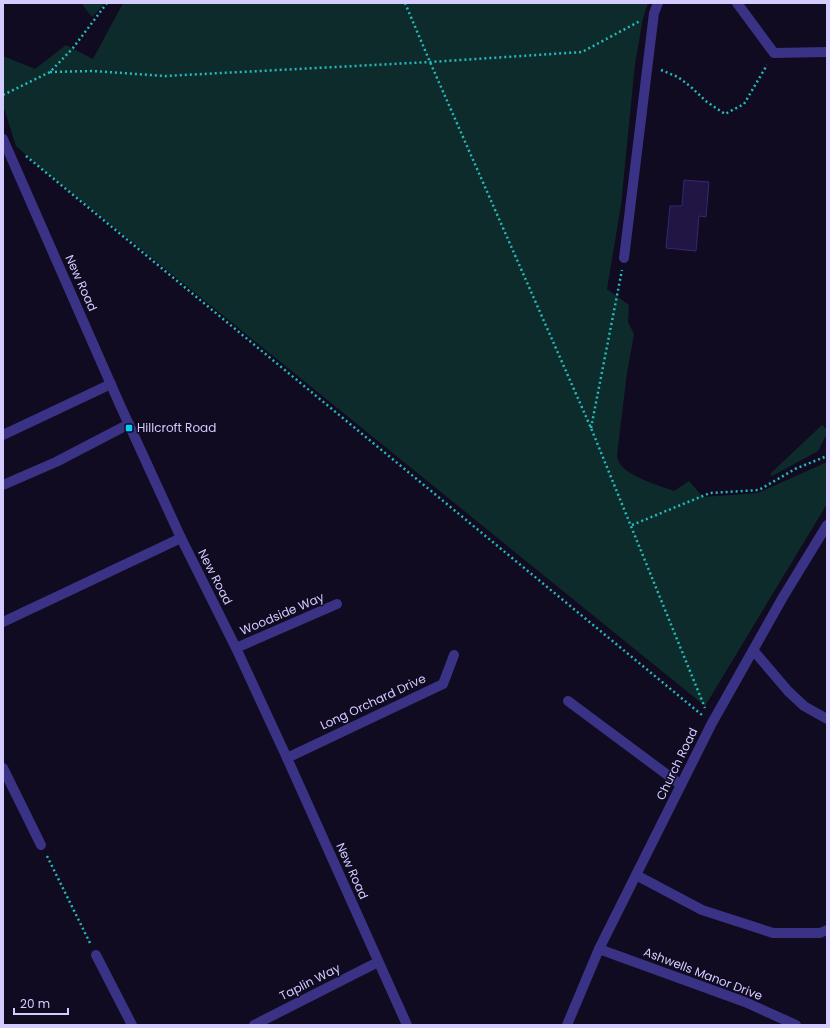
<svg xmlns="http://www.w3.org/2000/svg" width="830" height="1028" font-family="Poppins,sans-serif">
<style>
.green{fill:#0e2b2c}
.building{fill:#211544;stroke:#392572}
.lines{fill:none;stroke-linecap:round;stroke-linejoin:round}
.path{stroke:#23bbbb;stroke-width:2.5;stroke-dasharray:2 3;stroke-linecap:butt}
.lane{stroke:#393285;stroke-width:10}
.street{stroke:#393285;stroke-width:10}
.poi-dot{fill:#00d0f6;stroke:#100b21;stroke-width:1.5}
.labels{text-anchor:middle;stroke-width:3;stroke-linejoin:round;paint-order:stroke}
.street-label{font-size:12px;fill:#d4cbff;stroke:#100b21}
.poi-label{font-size:12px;fill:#d4cbff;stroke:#100b21;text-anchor:start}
</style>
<rect width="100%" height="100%" fill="#100b21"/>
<g class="green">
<polygon points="81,3 105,3 92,17"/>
<path d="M123 3H648L643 18 635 64 621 205 607 289 629 305 628 322 634 334 627 373 617 455C617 458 618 461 620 464 628 476 657 485 671 490L674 491 689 481 703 497 758 493 827 462V504L705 706 36 164 16 146 3 105V56L35 69 66 45 93 59Z"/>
<polygon points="822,425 827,430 827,433 818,451 772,476 770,474"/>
</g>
<polygon class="building" points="684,180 709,182 706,217 699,216 696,251 666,248 670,206 682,206"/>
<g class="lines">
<g class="path">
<polyline points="405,3 430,62 591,428 705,708"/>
<polyline points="661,70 678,77 691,87 707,102 725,114 744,104 767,65"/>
<polyline points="50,72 93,71 165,76 430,62 582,52 640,21"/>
<polyline points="3,95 50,72 73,48 107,3"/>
<polyline points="26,156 702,715"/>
<polyline points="591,428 622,270"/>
<polyline points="632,525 710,493 759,490 795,469 827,456"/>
<polyline points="47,856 90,943"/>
</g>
<g class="lane">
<polyline points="3,435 111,384"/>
<polyline points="3,485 56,462 129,424"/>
<polyline points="568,701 681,785"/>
</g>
<g class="street">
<polyline points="737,3 774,53 827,52"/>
<polyline points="3,139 120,405 181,538 236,648 287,758 407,1025"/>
<polyline points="624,258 654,13 658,3"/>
<polyline points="3,622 181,538"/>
<polyline points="236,648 337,604"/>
<polyline points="753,650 788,691 804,706 827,719"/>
<polyline points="287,758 443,684 454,655"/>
<polyline points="3,768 41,845"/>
<polyline points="636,875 702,910 773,933 820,933 827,930"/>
<polyline points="599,949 745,1002 796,1025"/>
<polyline points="96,955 132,1025"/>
<polyline points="254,1025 378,962"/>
<polyline points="567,1025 599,949 712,723 783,597 827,525"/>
</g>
</g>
<rect class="poi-dot" x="125" y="424" width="8" height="8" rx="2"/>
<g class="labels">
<g class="street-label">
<text transform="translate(81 283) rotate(66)" y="4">New Road</text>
<text transform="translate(215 577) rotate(63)" y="4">New Road</text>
<text transform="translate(282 614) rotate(-23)" y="4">Woodside Way</text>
<text transform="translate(373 702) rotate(-25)" y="4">Long Orchard Drive</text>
<text transform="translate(677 764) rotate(-64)" y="4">Church Road</text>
<text transform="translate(352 871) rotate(66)" y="4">New Road</text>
<text transform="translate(703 974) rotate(21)" y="4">Ashwells Manor Drive</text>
<text transform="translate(310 982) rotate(-27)" y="4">Taplin Way</text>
</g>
<g class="poi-label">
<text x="137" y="432">Hillcroft Road</text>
</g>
</g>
<rect width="830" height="1028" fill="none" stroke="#d4cbff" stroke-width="8"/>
<path d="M14 1008v6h54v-6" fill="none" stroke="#d4cbff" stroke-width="2"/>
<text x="20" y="1008" font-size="12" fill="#d4cbff" stroke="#100b21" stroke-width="3" paint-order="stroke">20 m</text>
</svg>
